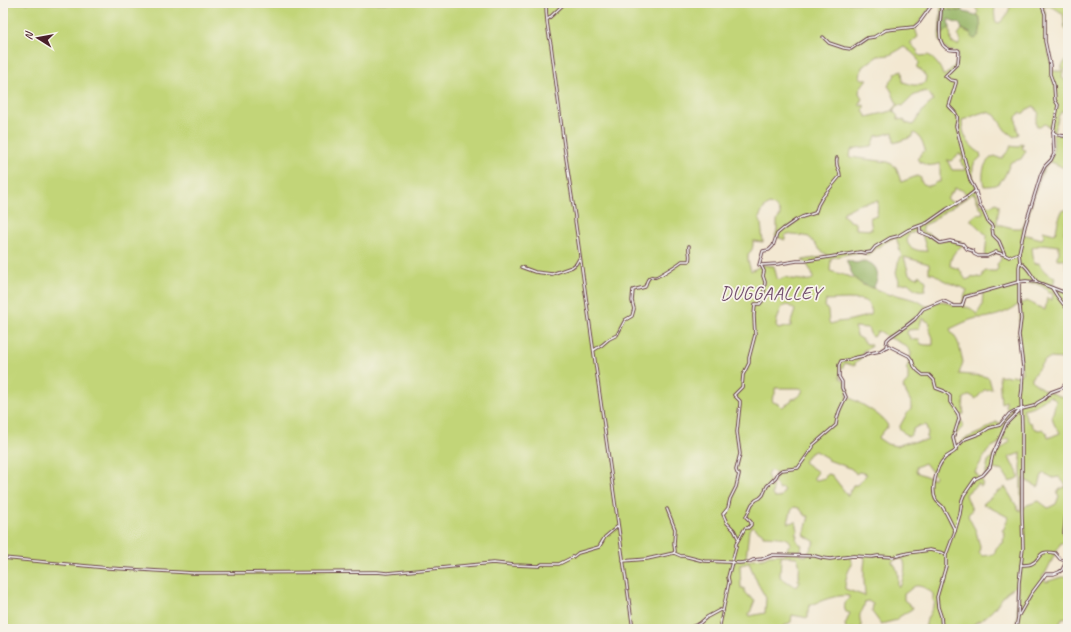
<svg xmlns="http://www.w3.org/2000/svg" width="1071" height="632" font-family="Caveat,sans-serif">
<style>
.green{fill:#c2d578;stroke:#867a52;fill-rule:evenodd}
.forest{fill:#99b668;stroke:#726a4a}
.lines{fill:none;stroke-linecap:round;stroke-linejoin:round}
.minor-casing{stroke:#633d44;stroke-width:3.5}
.minor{stroke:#fff;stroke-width:1.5}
.labels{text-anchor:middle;stroke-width:3.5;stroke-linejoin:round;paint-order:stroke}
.quarter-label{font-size:19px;letter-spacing:1px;fill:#734f6e;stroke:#f7f3e8}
</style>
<rect width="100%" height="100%" fill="#f7f3e8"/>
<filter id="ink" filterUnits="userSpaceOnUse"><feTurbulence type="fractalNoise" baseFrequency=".025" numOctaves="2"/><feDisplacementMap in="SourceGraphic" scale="8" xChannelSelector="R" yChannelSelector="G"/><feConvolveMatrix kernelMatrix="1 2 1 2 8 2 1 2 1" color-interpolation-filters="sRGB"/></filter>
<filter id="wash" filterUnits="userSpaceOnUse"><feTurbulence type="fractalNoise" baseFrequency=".012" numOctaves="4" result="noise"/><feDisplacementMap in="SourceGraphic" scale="16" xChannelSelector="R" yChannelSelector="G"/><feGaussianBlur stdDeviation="0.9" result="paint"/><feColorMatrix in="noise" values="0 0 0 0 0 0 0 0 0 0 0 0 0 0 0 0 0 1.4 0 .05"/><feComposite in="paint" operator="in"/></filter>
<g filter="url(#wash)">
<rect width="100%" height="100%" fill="#f3e8d2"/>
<g class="green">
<path d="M3 3H939L931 7 915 28 918 37 910 43 917 50 918 54 920 56 929 55C936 62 940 65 943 75H945L957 63 958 52 949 51C937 43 939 36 940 23 940 16 941 10 941 3H963L961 5 962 10 958 11 943 9C941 17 939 26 943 34L950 27 951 42 958 45 960 43V38L958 35 962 29 972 34 980 29V19L979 16 977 15 978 12 973 3H996C994 8 994 17 996 22L999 23C1005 19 1008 13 1010 7L1007 3H1068V32L1065 29 1063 14 1056 9 1046 5 1044 8C1048 18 1045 29 1046 40 1048 50 1051 61 1053 71H1062V66L1068 57V68L1063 71 1062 78 1068 82V112L1062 111 1058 117C1058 122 1054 127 1054 132 1058 136 1063 135 1068 135V168L1066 169 1054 163 1049 162C1039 171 1028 219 1023 234L1042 239 1044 236 1043 231 1054 234 1056 232 1058 221 1062 211 1068 209V219L1066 222 1064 233 1066 234V238H1068V269H1066V266L1065 259H1057V256L1059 253V246L1043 244 1032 248 1034 264 1039 263C1043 271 1047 274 1055 277L1053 286 1057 289 1068 290V326L1065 327 1064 335 1068 338V352L1065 359 1049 358 1043 362 1032 377V381L1044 390 1062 397 1068 391V554L1066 553V546L1063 543H1061L1059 546 1046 572 1042 577 1046 582 1061 577H1068V617L1063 618 1058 626 1055 629H1015L1014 626 1017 619V585L1006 593 993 610 982 620 970 626 969 629H925L927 619 935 603 933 600V594C929 590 922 585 915 586 911 588 908 592 904 594V600L909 604 910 606 913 607 912 609 899 617 897 620 881 624 872 612 873 604 868 601 865 602C864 604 864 607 863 609 861 613 859 614 860 619 860 623 862 624 861 629H850L846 628 845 625 850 613 846 612C843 606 845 602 849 598V596C836 594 821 601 809 606L808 611V618L792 615 791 622 779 629H3ZM904 47C910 51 919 57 919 64L917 66V68C922 70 924 73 926 77L925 82 922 85H913L903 82 902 71 896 73C894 78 890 81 888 86 894 93 893 99 898 104L892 111 867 117 863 111 864 108V105L860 106V101H861L862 98 859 93 860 88 867 79H862L860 77 862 67 878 56 890 55ZM925 91C929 93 932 96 933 101L924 109 913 125 906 123 904 120 898 119 897 115 893 111 899 105 903 106 913 96ZM1034 106 1039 114C1036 117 1035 123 1037 127H1040L1044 124C1045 124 1050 127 1050 127 1055 134 1054 151 1051 159L1047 161 1042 170 1023 228H1013L997 224C997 217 999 211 999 205L996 203C990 207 987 206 980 204L976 191 977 190C974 183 971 172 974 164 976 161 979 159 981 157L980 153C968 145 962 135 962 120 969 119 977 113 985 112 989 112 992 114 995 115L1005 130 1014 137 1019 134 1017 129 1016 117 1019 114 1024 113 1026 110ZM893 132 894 143 912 137 914 133C921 136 923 143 925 150L917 159C921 163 928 167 933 165 936 165 938 164 940 163V182H936L933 185 927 186 921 182V178L917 176 901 182 896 167 888 162 850 157 851 150 857 148 872 146 876 136 883 135ZM959 154H961L962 155 963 159 961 160 962 165 964 166 965 170H952L947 160 951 161ZM955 188C960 189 966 191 967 196L955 204 947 199 951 193H952ZM974 193 980 208 982 209 983 213 977 214 971 219V221C977 225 981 231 987 235L985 258 998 253 1002 255 1000 261 997 264 998 268 996 271H986L983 273V276L980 278 979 277 974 278 972 276 971 278 966 280 959 269 950 266C951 253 956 251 965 243H963L950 240 939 241C934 237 929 233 923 232L922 226 933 221 941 214ZM878 201 877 216 871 217 870 218 872 230 856 229V223L850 221 843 215 844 212 859 204ZM769 204 776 207 780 212V215L777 221V231L775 236 785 240V236L787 234C794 236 802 235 809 237L820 250 828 256 803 260 802 261 806 262C808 268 813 271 813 279 806 282 799 279 791 279L790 278 785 277 779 280 777 278 774 266 762 265 751 271 748 261V254C753 250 753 247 753 241L763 242 761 223 759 218 764 208ZM917 230 922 234 927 251C916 252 901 246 910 233H913ZM896 237 902 257 899 258 896 273 899 281 898 284 908 283C913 288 918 292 925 290L926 281 920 275 917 278 909 274 904 257 929 264V273C935 273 938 277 943 280 951 284 959 286 967 290L964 297 962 305H953L947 302 940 301 929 306H926L918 301 908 298 893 294 890 295 873 288 863 285 854 278 830 271 831 258C841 256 860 249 868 256 876 248 885 241 896 237ZM1020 283H1035L1044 287V288L1048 289 1047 291 1049 293H1053L1052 300 1047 298 1045 310 1027 301 1019 304ZM983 293 982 306 977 314H976C973 309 970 307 964 307L965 298 969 296ZM848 299C859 300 866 297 871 309 872 313 872 310 871 315L847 321 836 322 831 324 829 323 828 311 825 306 826 300ZM788 305 795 310 791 322V326L778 329 776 326 777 320 782 307ZM1018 305 1020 307V318L1018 335 1022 373 1018 376 1012 375 1010 377 1004 376 1003 377 999 375 1001 403 1006 401V407L1010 412 1003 421 1000 423 996 422 981 432 964 439 957 447 953 438 959 431 964 426C963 422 960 420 959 416L964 414 963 408 964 398 970 395 976 399 984 390 992 389 989 378 983 376 959 374 963 362 959 345 955 336 952 334 950 329C959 325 967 320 977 318 981 318 985 318 989 317 1000 315 1009 311 1018 305ZM922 318 930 323 929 328 933 338V345H926L921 344 919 340H915L911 339 907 333 908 330 919 329ZM855 327 868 328 871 336 874 337 878 331C882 332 883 333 886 336 893 340 911 345 911 355 910 359 908 364 907 368L906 369 908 371V381L905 384 903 387 911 402V409L906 415 899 428 908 437 912 434 913 432V429L920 425 922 427 924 425H926L928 434 926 438 928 440 925 441 909 442 896 446 887 444 878 438 888 426C882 414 858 402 846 396L850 391 845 381 840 378V373L845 363 855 366V363L861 358V356L863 355V351L871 347 870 344H867L863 341 862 339 857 336ZM775 388H799L803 389C801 395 799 398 792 399L791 402 782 407 779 404 773 402 772 399 775 394ZM1049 396 1052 397 1056 401 1053 413 1052 414C1052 417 1053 422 1055 426 1057 428 1059 430 1060 433L1048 438 1047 433 1043 429C1038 431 1035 429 1032 426L1031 422 1030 423 1028 422 1023 409C1033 407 1042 403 1049 396ZM1008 438 1010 441 988 461 985 477 993 469 1003 471 1010 482 1019 477 1017 471 1012 464 1009 457 1021 453V511L1019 510 1005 487 995 494 983 504 1008 517C1007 522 1005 525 1004 529L1002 530C1005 534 1006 536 1003 540L1004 542C999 545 995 547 995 553L990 555 982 556 979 553 980 547 976 531 969 518 968 515 972 510 966 495 967 493 978 484H979L980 486H982L983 482 975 472 987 452 992 447ZM815 451 827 458 828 460 850 468 855 472 856 474 859 472 867 474 857 485H853L848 496 832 475 827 474 825 478 817 480 813 479 818 472 804 462 809 454ZM925 463 935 476 934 478 933 479 916 472V467ZM770 470 776 473 774 482 779 489 782 488 784 491C781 496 781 498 775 498L772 495 773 488 767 475ZM1044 473 1053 478 1059 477 1066 485 1065 487 1060 489 1057 493 1059 496 1056 504 1048 508 1039 501 1027 505 1025 507 1023 508V479L1038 487C1041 483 1040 476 1044 473ZM794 507 799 508 806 516H809L804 535 815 542 806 556 800 555 802 545 798 543 796 539 797 535 795 534 798 530 796 522 788 523 791 511ZM752 526 763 534V536C768 536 784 537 787 539 790 540 790 542 791 545L788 546 787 550 785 554 769 555 763 558 752 559 749 561 746 558 749 530ZM859 555 864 556 865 559 864 567V581L865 595V596L845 589C845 582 847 571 852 565L850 557ZM781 556 797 557C801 567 799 569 798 580L800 582 797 587C790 585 786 580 780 577ZM903 559C907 568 903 577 901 585L899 587 898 586C898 577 899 568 892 562L893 560ZM749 563 758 584 766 598 765 613 750 616 749 615 755 600C750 596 744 596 744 588H741L740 565Z"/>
<path d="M1023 143 1022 148 1026 151 1021 159 1011 162C1007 169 1005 180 997 184 994 186 988 186 984 186 981 175 983 160 995 156L1001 159 1010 149V146L1017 147Z"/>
</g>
<g class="forest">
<path d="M943 9 958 11 962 10 964 12 979 16C981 24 982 35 975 39L972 38V34L962 29 960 24 953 22 949 19 948 22 950 27 943 34 940 33Z"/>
<path d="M847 260C850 261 854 263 857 263 860 262 863 260 867 262 880 266 879 279 873 288 855 282 854 279 847 262Z"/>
</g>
</g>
<g filter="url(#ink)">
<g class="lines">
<g class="minor-casing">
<g id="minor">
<path d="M546 3C546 16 548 32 551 45L564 145 575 217V220L633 629"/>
<path d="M941 3C943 19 930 53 958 50L959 51 958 63 945 76 950 80 956 81V83L949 106C957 115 959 114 956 126L970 180 975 189 980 206 982 208 988 222 992 226 993 235 999 241 1005 255 1009 257 1019 253"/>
<polyline points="548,19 565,3"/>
<polyline points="823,37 829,43 844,48 851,49 867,38 874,37 886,30 914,27 919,23 932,5 934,5 938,3"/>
<path d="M1053 132C1056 136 1063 136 1068 136"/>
<polyline points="920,227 920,232 930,236 940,243 950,241 963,244 967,249 973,251 974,254 978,256 987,256 996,252 1005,255"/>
<path d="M1020 262C1030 269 1030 274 1037 282"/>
<polyline points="761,265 778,264 797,261 805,261 860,252 865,253 871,252 875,247 890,238 898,236 908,230 927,223 947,209 966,198 975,191"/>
<polyline points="521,267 535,272 552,274 572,267 576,264 580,257"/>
<polyline points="1052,288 1057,296 1068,310"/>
<polyline points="886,347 887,340 890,337 906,326 915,319 923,309 942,301 946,302 954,306 962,306 965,297 1018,282 1026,281 1037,282 1063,292 1068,292"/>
<path d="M594 350 602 345 609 339 617 335 625 320 632 316 634 309 632 301 633 290 645 287C646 284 647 280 649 278 653 275 651 278 656 277 661 275 677 265 682 261H689C691 255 688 251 689 246"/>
<polyline points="956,448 965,439 981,433 989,428 1000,425 1009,414 1014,411 1034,406 1037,403 1044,399 1051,392 1062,388 1068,381"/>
<polyline points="667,509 675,529 674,544 675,551 674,553"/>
<polyline points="955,531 960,514 962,500 964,495 975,479 983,475 990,467 993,454 1006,424 1021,409"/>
<path d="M738 538 734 530 727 523 723 514 728 508 730 499 736 487 739 474 737 473 736 470 740 454 737 432 740 404V401L734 395 742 387 743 375 749 363V358L755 335 754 316 755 304H760L763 300 765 282 763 276 764 271 761 265H759L763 251 769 250 773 246 777 234 783 229 796 220 802 217 815 213 816 211 818 205 822 198 840 176C840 168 835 168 837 158"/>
<polyline points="3,558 108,568 193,573 377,572 387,573 493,563 514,565 539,566 542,564 559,564 573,557 578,553 599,547 605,537 618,526"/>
<polyline points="623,561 647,559 674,553 681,556 684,556 704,561 727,562 739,563 749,562 753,560 762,559 773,555 815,556 822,558 830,559 853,556 872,557 878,556 893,557 908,553 930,550 943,553 946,555 946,566 937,597 938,607 941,616 942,629"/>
<path d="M1021 565C1024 565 1028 565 1031 564 1042 560 1036 549 1055 553L1060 559 1065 561"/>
<polyline points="1019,615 1031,594 1046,574 1054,574 1059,572 1062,570 1065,564 1065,556 1067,554 1068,549 1064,534 1067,502 1068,501"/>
<polyline points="686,629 699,624 707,617 720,610 723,611"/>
<path d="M719 629 729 582 728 577 736 547V544L745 528H748L751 525V522L746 517 752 504 756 500 760 498 763 495 767 486 776 477 778 473 782 470 798 468 813 447V445L836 425C837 414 841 407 846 397L842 388V382L839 377V365L841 361 848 360 853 358 863 356 866 354 880 351 886 347 889 346 909 356 912 360 914 366 918 371 923 375H929L934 380 936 388 944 391 950 396V402L958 414 959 419 953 438 956 450C953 454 947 455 944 459 937 466 930 490 936 500 937 502 940 504 942 506 947 514 951 523 955 531L946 555"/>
<polyline points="1016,629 1018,617 1019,583 1023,548 1022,513 1022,430 1021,397 1022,389 1023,367 1019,335 1021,319 1020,306 1019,304 1019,267 1020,262 1019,253 1025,226 1041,174 1045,166 1051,160 1054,154 1053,132 1058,105 1055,100 1054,85 1050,74 1050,65 1045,41 1045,14 1041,3"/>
</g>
</g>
<use href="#minor" class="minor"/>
</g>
</g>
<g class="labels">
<g class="quarter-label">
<text x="771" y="299">DUGGAALLEY</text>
</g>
</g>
<rect width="1071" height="632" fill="none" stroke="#f7f3e8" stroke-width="16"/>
<g transform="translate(38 38) rotate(281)" stroke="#f7f3e8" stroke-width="3" paint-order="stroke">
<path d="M0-3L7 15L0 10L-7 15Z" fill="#4a1f2b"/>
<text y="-6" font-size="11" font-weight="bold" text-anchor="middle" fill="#4a1f2b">N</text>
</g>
</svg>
